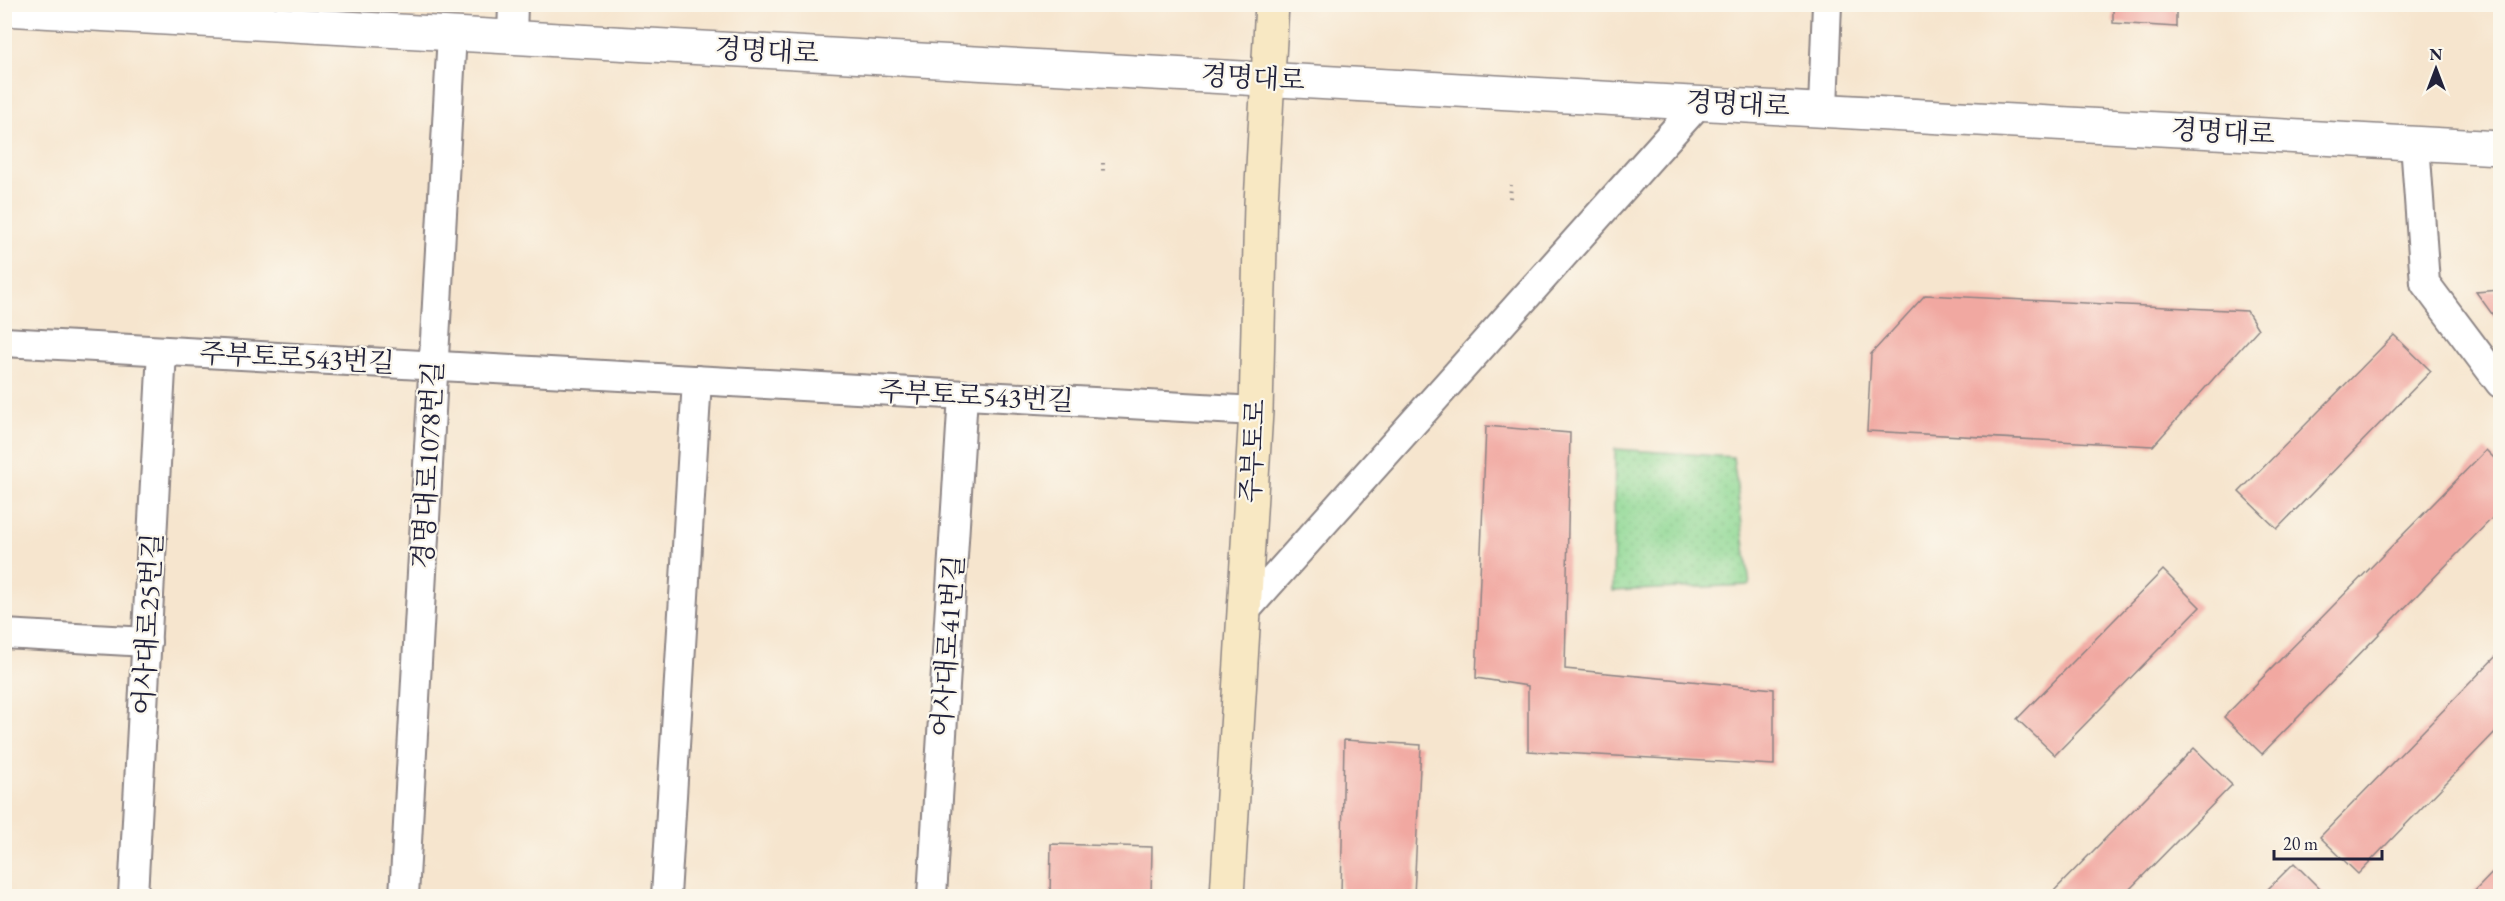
<svg xmlns="http://www.w3.org/2000/svg" width="2505" height="901" font-family="'EB Garamond','Noto Serif KR',serif">
<style>
.park{fill:url(#park-dots);stroke:#587d68;stroke-width:1.5}
.building{fill:#f1a8a1}
.lines{fill:none;stroke-linecap:round;stroke-linejoin:round}
.minor-casing{stroke:#8c8484;stroke-width:32}
.tertiary-casing{stroke:#8c8484;stroke-width:36}
.secondary-casing{stroke:#8c8484;stroke-width:36}
.path{stroke:#8c8484;stroke-width:4;stroke-dasharray:1.5 4.5;stroke-linecap:butt}
.minor{stroke:#fff;stroke-width:28}
.tertiary{stroke:#fff;stroke-width:33}
.secondary{stroke:#f8e8c3;stroke-width:33}
.labels{text-anchor:middle;stroke-width:4.5;stroke-linejoin:round;paint-order:stroke}
.street-label{font-size:27px;fill:#22223b;stroke:#fbf7ec}
</style>
<defs>
<pattern id="park-dots" width="8" height="8" patternUnits="userSpaceOnUse" patternTransform="scale(1.5)"><rect width="8" height="8" fill="#8fd894"/><path d="M2 2h.1M6 6h.1" fill="none" stroke="#7bb980" stroke-width="1.8" stroke-linecap="round"/></pattern>
</defs>
<rect width="100%" height="100%" fill="#fbf7ec"/>
<filter id="ink" filterUnits="userSpaceOnUse"><feTurbulence type="fractalNoise" baseFrequency=".0167" numOctaves="2"/><feDisplacementMap in="SourceGraphic" scale="12" xChannelSelector="R" yChannelSelector="G"/><feConvolveMatrix kernelMatrix="1 2 1 2 8 2 1 2 1" color-interpolation-filters="sRGB"/></filter>
<filter id="wash" filterUnits="userSpaceOnUse"><feTurbulence type="fractalNoise" baseFrequency=".008" numOctaves="4" result="noise"/><feDisplacementMap in="SourceGraphic" scale="24" xChannelSelector="R" yChannelSelector="G"/><feGaussianBlur stdDeviation="1.35" result="paint"/><feColorMatrix in="noise" values="0 0 0 0 0 0 0 0 0 0 0 0 0 0 0 0 0 1.4 0 .05"/><feComposite in="paint" operator="in"/></filter>
<g filter="url(#wash)">
<rect width="100%" height="100%" fill="#f6e5ce"/>
<polygon class="park" points="1615,449 1733,457 1750,585 1613,591"/>
<g id="blocks">
<g class="building">
<polygon points="2113,4 2176,4 2176,27 2113,23"/>
<polygon points="2500,290 2500,325 2476,292"/>
<polygon points="1925,295 2247,311 2258,329 2153,446 1867,431 1871,354"/>
<polygon points="2394,335 2431,371 2277,529 2239,492"/>
<polygon points="1486,426 1570,433 1565,669 1774,689 1774,765 1528,751 1528,686 1476,678"/>
<polygon points="2486,450 2500,464 2500,510 2262,754 2224,717"/>
<polygon points="2163,570 2200,607 2055,755 2017,719"/>
<polygon points="2500,652 2500,727 2358,874 2320,837"/>
<polygon points="1344,740 1421,745 1414,896 1341,896"/>
<polygon points="2194,748 2232,785 2123,896 2049,896"/>
<polygon points="1051,844 1152,847 1151,896 1050,896"/>
<polygon points="2294,863 2327,896 2261,896"/>
<polygon points="2500,865 2500,896 2470,896"/>
</g>
</g>
</g>
<g filter="url(#ink)">
<use href="#blocks" fill-opacity="0" stroke="#8c8484" stroke-width="1.5"/>
<g class="lines">
<g class="minor-casing">
<g id="minor">
<polyline points="512,37 513,4"/>
<polyline points="1823,108 1827,4"/>
<polyline points="2415,143 2425,283 2500,383"/>
<polyline points="4,342 1256,411"/>
<polyline points="1244,612 1700,102"/>
<polyline points="4,634 147,642"/>
<polyline points="133,896 162,351"/>
<polyline points="404,896 452,34"/>
<polyline points="666,896 697,380"/>
<polyline points="932,896 963,395"/>
</g>
</g>
<g class="tertiary-casing">
<polyline id="tertiary" points="4,9 2500,148"/>
</g>
<g class="secondary-casing">
<polyline id="secondary" points="1227,896 1256,411 1261,203 1272,4"/>
</g>
<g class="path">
<polyline points="1103,163 1103,172"/>
<polyline points="1510,198 1511,185"/>
</g>
<use href="#minor" class="minor"/>
<use href="#tertiary" class="tertiary"/>
<use href="#secondary" class="secondary"/>
</g>
</g>
<g class="labels">
<g class="street-label">
<text transform="translate(767 51) rotate(3)" y="9">경명대로</text>
<text transform="translate(1253 78) rotate(3)" y="9">경명대로</text>
<text transform="translate(1738 104) rotate(3)" y="9">경명대로</text>
<text transform="translate(2223 132) rotate(3)" y="9">경명대로</text>
<text transform="translate(297 358) rotate(3)" y="9">주부토로543번길</text>
<text transform="translate(976 396) rotate(3)" y="9">주부토로543번길</text>
<text transform="translate(1253 451) rotate(-87)" y="9">주부토로</text>
<text transform="translate(428 465) rotate(-87)" y="9">경명대로1078번길</text>
<text transform="translate(148 624) rotate(-87)" y="9">어사대로25번길</text>
<text transform="translate(948 646) rotate(-86)" y="9">어사대로41번길</text>
</g>
</g>
<rect width="2505" height="901" fill="none" stroke="#fbf7ec" stroke-width="24"/>
<g transform="translate(2436 69)" stroke="#fbf7ec" stroke-width="4.5" paint-order="stroke">
<path d="M0-4.5L10 22L0 15L-10 22Z" fill="#22223b"/>
<text y="-9" font-size="16" font-weight="bold" text-anchor="middle" fill="#22223b">N</text>
</g>
<path d="M2274 850v9h108v-9" fill="none" stroke="#22223b" stroke-width="3"/>
<text x="2283" y="850" font-size="18" fill="#22223b" stroke="#fbf7ec" stroke-width="4.5" paint-order="stroke">20 m</text>
</svg>
